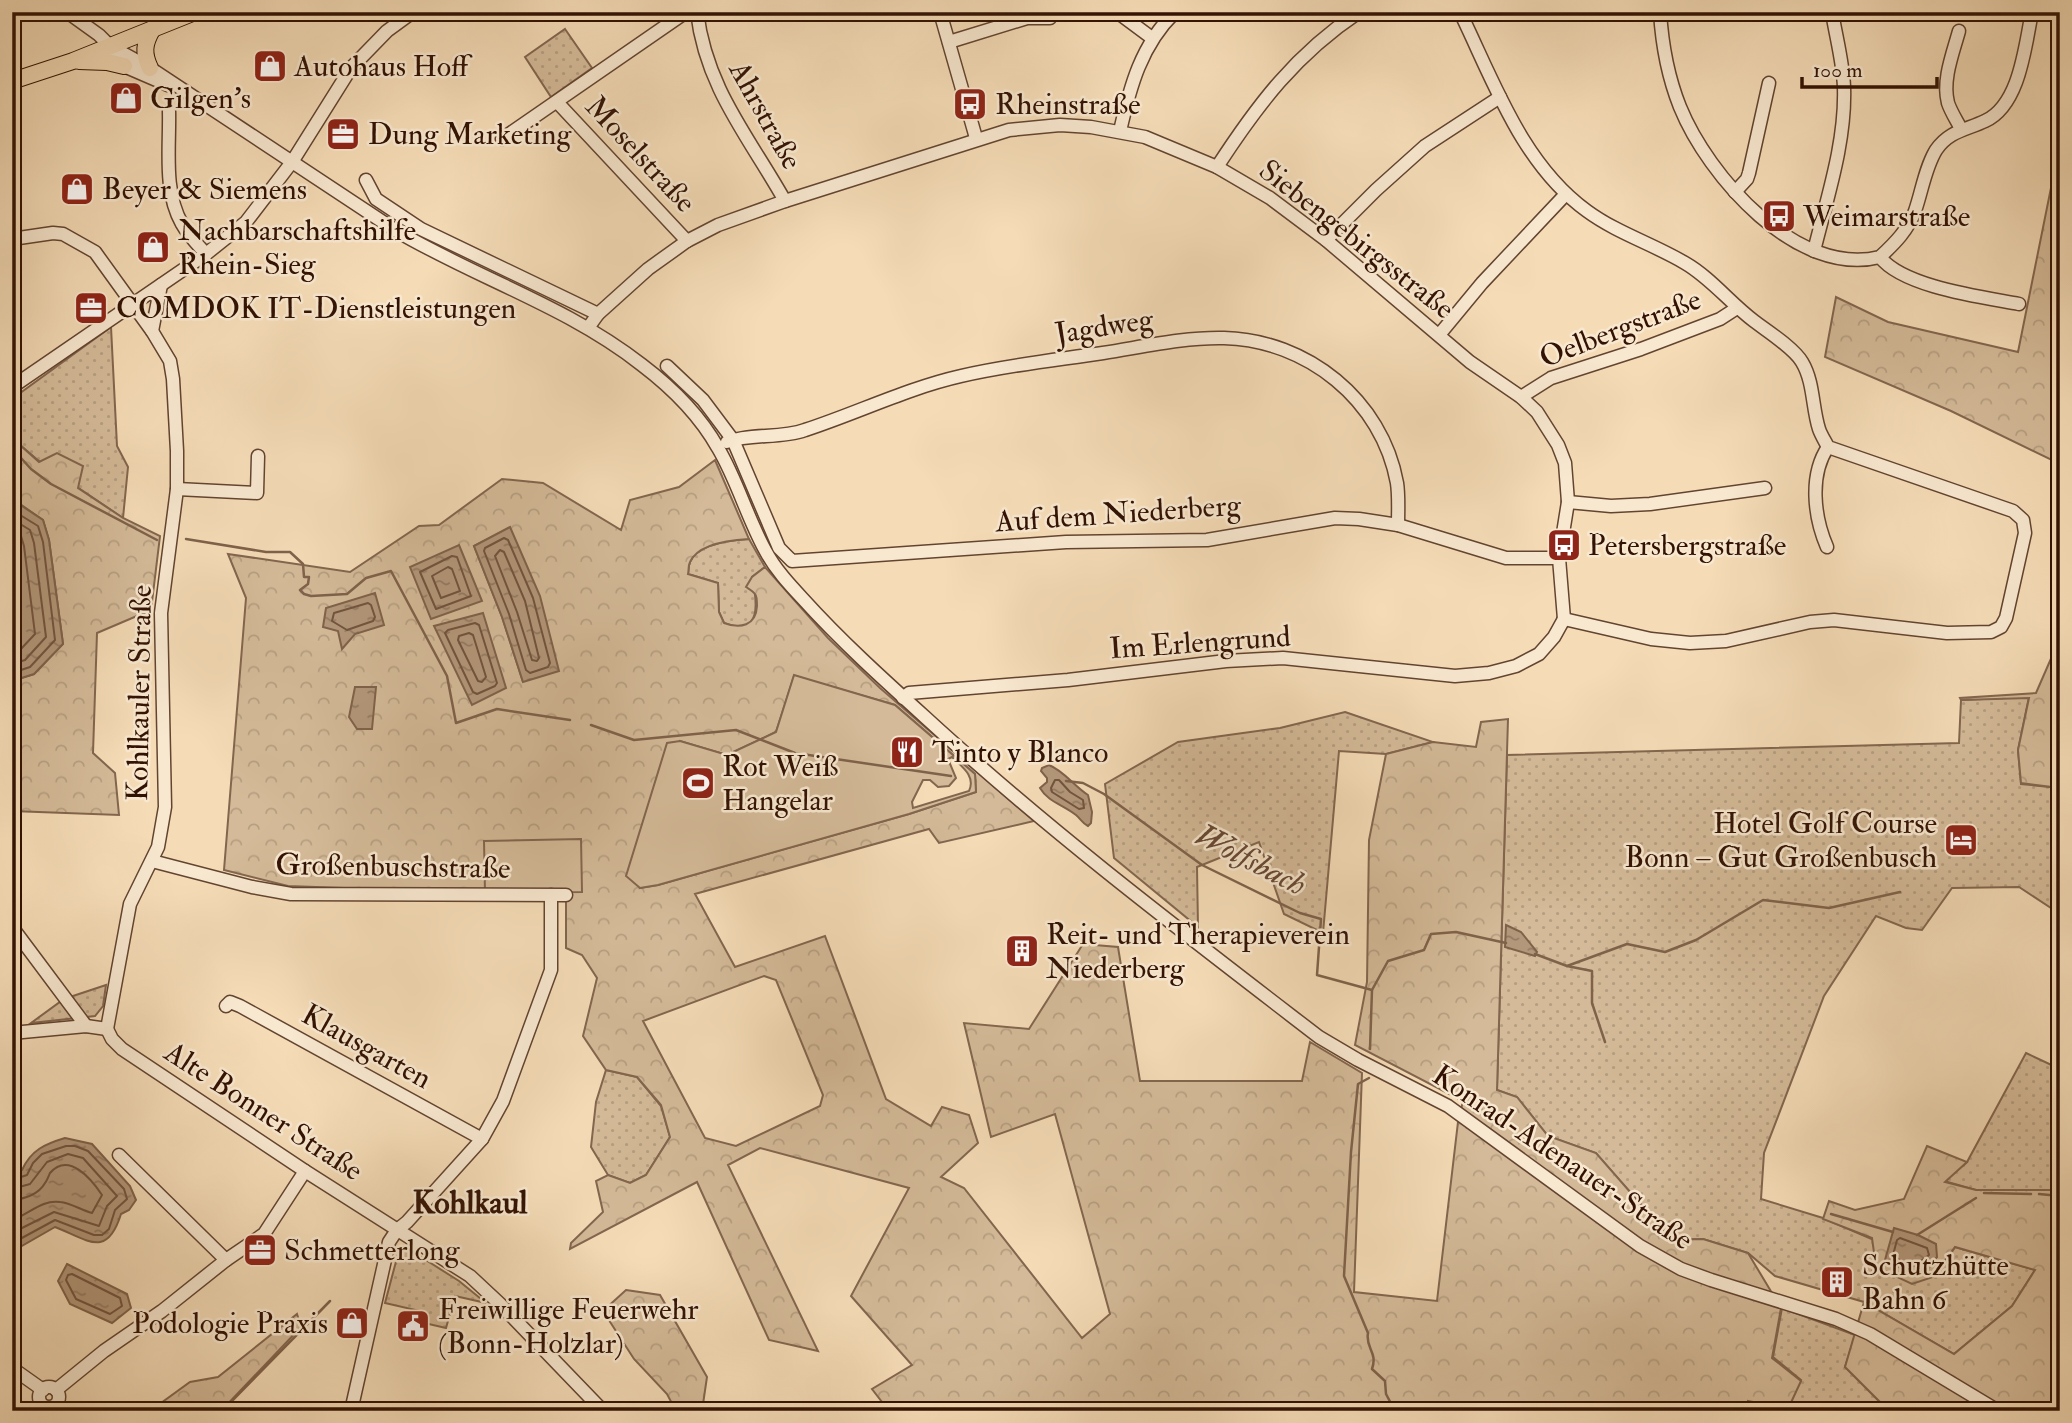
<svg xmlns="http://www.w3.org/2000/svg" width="2072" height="1423" font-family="'IM FELL Double Pica',serif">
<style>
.green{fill:url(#green-dots);stroke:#83664e;stroke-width:2}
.forest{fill:url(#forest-crowns);stroke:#83664e;stroke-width:2;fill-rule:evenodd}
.pitch{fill:#d4ba98;stroke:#83664e;stroke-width:2;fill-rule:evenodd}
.water{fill:url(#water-ripples);stroke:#7f624a;stroke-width:2}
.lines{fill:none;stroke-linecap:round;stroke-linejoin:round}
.shore{stroke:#72543e;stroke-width:2}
.stream{stroke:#7f624a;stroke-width:2.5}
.minor-casing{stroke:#634430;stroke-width:15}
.major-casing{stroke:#321203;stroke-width:18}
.minor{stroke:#f8e8d0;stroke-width:12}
.major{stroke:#f5dcb7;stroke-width:16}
.labels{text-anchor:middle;stroke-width:5;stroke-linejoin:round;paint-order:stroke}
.poi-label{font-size:30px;fill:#321203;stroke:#f8e8d0;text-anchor:start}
.street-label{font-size:30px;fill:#321203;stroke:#f8e8d0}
.water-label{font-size:32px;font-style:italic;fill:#664733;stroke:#f8e8d0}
.neighbourhood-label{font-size:32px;font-weight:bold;fill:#321203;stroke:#f8e8d0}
</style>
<defs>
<pattern id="green-dots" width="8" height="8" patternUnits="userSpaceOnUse" patternTransform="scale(1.75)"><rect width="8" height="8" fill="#d4ba98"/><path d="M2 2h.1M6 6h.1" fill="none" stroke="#b69f81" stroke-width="1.8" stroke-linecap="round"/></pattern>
<pattern id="forest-crowns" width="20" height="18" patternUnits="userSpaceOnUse" patternTransform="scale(1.75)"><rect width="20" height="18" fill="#d4ba98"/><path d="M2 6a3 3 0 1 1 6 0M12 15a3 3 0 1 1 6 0" fill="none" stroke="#b69f81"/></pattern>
<pattern id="water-ripples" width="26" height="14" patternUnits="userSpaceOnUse" patternTransform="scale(1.75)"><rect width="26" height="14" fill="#b3977a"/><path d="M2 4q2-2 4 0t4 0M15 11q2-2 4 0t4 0" fill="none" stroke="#927a62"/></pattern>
</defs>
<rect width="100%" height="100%" fill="#f5dcb7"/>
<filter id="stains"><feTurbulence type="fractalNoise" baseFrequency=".00286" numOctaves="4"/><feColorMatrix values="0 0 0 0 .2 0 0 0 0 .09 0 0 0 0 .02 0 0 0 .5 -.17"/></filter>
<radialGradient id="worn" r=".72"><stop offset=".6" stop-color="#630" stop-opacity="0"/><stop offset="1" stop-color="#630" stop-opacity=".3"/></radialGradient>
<g class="green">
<polygon points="565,29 592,68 551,97 525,57"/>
<polygon points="111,327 117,446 128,467 123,518 40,462 12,438 12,399"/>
<path d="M749 539 765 567 752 577C757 600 763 639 724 623L719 612 718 583 688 574C689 570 688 566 690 562 698 544 731 540 749 539Z"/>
<polygon points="2029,697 2018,750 2021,784 2060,788 2060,914 2019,887 1952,888 1922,930 1906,928 1876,916 1824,996 1764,1153 1761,1199 1823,1218 1941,1269 1955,1247 2035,1270 2012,1306 1954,1354 1864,1302 1775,1276 1748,1253 1703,1239 1672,1240 1596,1153 1548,1136 1517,1097 1497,1090 1507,755 1959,743 1961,700"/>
<polygon points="1345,712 1433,742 1386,754 1339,751 1323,933 1284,914 1259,842 1197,867 1198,927 1114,858 1105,784 1178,742 1280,728"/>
<polygon points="106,985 103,1006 95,1016 31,1023 64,999"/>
<polygon points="2026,1053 2060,1069 2060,1190 1976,1190 1944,1181 1967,1162"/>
<polygon points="606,1070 637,1077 661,1106 670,1137 646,1175 630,1183 608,1175 591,1147 596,1102"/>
<polygon points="407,1248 459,1281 486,1303 455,1296 446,1328 420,1322 420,1311 385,1303 398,1254"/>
<polygon points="1782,1308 1855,1335 1845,1367 1889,1411 1748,1411 1748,1402 1787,1409 1801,1380 1773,1357"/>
</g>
<g class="forest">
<polygon points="2060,143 2060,464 1951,411 1825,357 1836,297 1888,322 2018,352"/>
<polygon points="12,438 39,462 57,453 83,466 78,488 123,518 160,536 151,610 97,633 93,753 115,773 119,815 12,811 12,681 34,674 63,644 49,540 43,520 17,502 12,504"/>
<path d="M715 460 749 539C731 540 698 544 690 562 688 566 689 570 688 574L718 583 719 612 724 623C740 629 756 626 757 606 757 603 757 596 755 594 753 591 749 589 746 587L752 577 765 567 828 638 880 688 1034 821 939 843 929 829 695 894 735 967 825 936 886 1099 931 1126 942 1107 969 1115 978 1143 941 1177 964 1188 1082 1338 1110 1314 1055 1114 991 1137 964 1023 1029 1029 1083 944 1118 947 1140 1081H1302L1310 1042 1362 1073 1354 1292 1437 1301 1458 1122 1463 1101 1355 1045 1367 982 1369 840 1386 754 1433 742 1476 747 1481 722 1508 719 1497 1090 1517 1097 1548 1136 1596 1153 1672 1240 1703 1239 1748 1253 1781 1308 1772 1358 1801 1381 1788 1409 1748 1401 1747 1411H889L872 1389 912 1365 851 1296 909 1188 760 1148 728 1165 818 1351 769 1340 697 1182 570 1249 571 1243 603 1212 596 1181 608 1175 630 1183 646 1175 670 1137 661 1105 637 1077 606 1070 583 1036 597 978 582 955 566 948V892L582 891 485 893 288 886 224 870 246 598 228 554 350 572 419 526 439 525 502 479 543 483 621 530 630 500 679 487ZM509 528 523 682 502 617 474 546ZM794 676 895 705 975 774 976 792 909 814 658 885 640 888 680 741 727 755 776 732ZM764 976 776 980 823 1095 820 1106 736 1146 705 1138 643 1021Z"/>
<polygon points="2060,638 2060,788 2021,783 2018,750 2029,698 1961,700 1960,698 2036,693"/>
<polygon points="1927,1146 1967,1162 1945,1182 1976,1190 2060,1190 2060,1411 1889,1411 1845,1367 1864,1302 1954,1354 2012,1306 2035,1270 1955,1247 1933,1277 1912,1284 1876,1267 1872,1238 1823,1219 1829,1201 1855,1210 1904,1199"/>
<polygon points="626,1290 660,1295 707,1377 702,1411 676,1411 667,1394 634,1359 603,1311"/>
<polygon points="297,1314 301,1327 221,1411 150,1411 190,1382 218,1377"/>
</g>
<g class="pitch">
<path d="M794 675 895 705 975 774 976 792 909 814 658 885 640 888 626 876 667 743 680 741 727 755 776 732ZM952 757C962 767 976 776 969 791L913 808 912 802 923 780H930L938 787 949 786 956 778 948 759Z"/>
<polygon points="581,839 582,892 485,893 484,841"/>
</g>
<g class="water">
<polygon points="16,502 43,520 49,540 63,644 34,674 12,681 12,504"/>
<polygon points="510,527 540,596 559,671 523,682 502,617 474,546"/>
<polygon points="459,545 482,601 431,619 410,567"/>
<polygon points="375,593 384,625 355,634 342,649 338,631 323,627 326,608"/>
<polygon points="483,613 506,688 472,705 434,626"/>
<polygon points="355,687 376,687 372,729 357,729 349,717"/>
<path d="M1049 765C1064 771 1074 786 1088 795L1092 812 1091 823 1088 826C1082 823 1081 819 1076 815 1064 805 1048 802 1040 788L1047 782V778L1041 771 1042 768Z"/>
<polygon points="1506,925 1521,932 1537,952 1535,956 1505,947"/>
<path d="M65 1138 92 1144 130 1186 136 1200 129 1210 121 1214C107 1259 88 1240 55 1227L20 1247 12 1246V1174L22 1170C31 1150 45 1144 65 1138Z"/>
<polygon points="1894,1228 1918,1235 1936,1244 1937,1257 1926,1268 1914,1275 1885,1260"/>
<polygon points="67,1264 127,1294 131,1308 112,1323 70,1304 58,1281"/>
</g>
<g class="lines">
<g class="shore">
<polyline points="12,510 38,526 43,542 55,640 30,667 12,673"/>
<polyline points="12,519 30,530 34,543 46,637 25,660 12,664"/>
<polyline points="12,531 21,536 24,546 35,634 20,650 12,653"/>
<polygon points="504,538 508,540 533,598 550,663 548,667 530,673 526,670 509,614 484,551 485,548"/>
<polygon points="500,550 504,552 525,601 539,658 537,661 532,660 517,612 495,556"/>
<polygon points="452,556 457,557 471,596 436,609 420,572"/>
<polygon points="448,567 452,569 460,591 441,598 432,576"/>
<polygon points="368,603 371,605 375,617 373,621 347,630 332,621 334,613"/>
<polygon points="475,623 479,625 497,683 495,686 477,694 473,692 445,633 448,630"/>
<polygon points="469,633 473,635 486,677 482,682 478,681 458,640 459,636"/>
<polygon points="1055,780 1059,780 1070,792 1083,800 1084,808 1079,809 1052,792 1051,788"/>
<polyline points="12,1180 27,1175 33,1163 42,1154 66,1146 75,1146 88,1151 124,1189 127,1199 115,1210 109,1229 102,1235 94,1235 55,1220 20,1239 12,1239"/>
<polyline points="12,1189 30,1184 47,1162 68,1154 83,1158 117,1196 107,1206 99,1226 54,1212 18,1230 12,1230"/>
<path d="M12 1200C25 1199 39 1194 45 1183 47 1181 49 1175 50 1173 69 1151 92 1180 102 1195L92 1213C81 1210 71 1203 60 1202 42 1199 28 1215 12 1220"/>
<polygon points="1900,1238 1927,1248 1929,1255 1914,1266 1901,1261 1893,1255 1897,1240"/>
<polygon points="72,1274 120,1298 122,1306 110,1314 76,1299 66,1280 68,1275"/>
</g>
<g class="stream">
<polyline points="12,448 31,469 51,484 157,540"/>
<polyline points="186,539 266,552 290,552 303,564 304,577 309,577 308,584 300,590 304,594 311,596 347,594 366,578 391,571 447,676 456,723 497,709 570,720"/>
<polyline points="591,725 634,740 736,730 795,753 951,776"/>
<polyline points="1066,781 1083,783 1104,794 1202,865 1300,913 1321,919 1317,975 1372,990 1370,1049"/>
<polyline points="1535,954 1567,966 1592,971 1592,1003 1605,1042"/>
<polyline points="1567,966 1627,944 1665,952 1696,940 1763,900 1829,908 1900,892"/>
<polyline points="1372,990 1388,961 1424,950 1431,934 1456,932 1506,943"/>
<path d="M1369 1078 1358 1084 1351 1152 1344 1276 1368 1333C1365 1348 1378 1352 1372 1369L1385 1381 1386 1394 1395 1411"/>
<polyline points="1984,1193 2031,1194"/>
<polyline points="2039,1194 2060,1196"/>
<polyline points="1831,1214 1893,1232"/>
<polyline points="1917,1235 1976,1198"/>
<polyline points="222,1411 330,1301"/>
</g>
<g class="minor-casing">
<g id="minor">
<polyline points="67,12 99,35 110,46 124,66 168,85"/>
<path d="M697 12C706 88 749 137 785 201"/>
<polyline points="940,12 976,138"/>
<polyline points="1117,12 1152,38"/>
<path d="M1460 12C1494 82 1522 164 1587 211 1617 233 1653 244 1685 263 1711 278 1730 303 1754 321 1767 331 1794 348 1802 362 1814 382 1812 407 1819 429 1821 435 1825 441 1828 447L2013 511 2023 520 2025 533 2006 618 2001 627 1991 632 1947 633 1834 620 1810 622 1726 641 1690 643 1651 639 1564 619"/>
<path d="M1660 12C1662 44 1668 77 1680 107 1708 176 1797 278 1880 257 1895 243 1908 230 1915 211 1922 191 1925 168 1936 150 1949 131 1966 130 1985 121 2020 105 2025 46 2032 12"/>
<path d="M1959 31C1953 53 1942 80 1948 103 1951 112 1957 121 1961 129"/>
<polyline points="949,42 1027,18 1050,18"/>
<path d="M110 46 150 68 395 230C476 278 567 306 642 365 671 387 700 416 718 448 737 480 747 517 765 550 775 569 789 584 803 599 841 641 883 679 925 717 1049 831 1185 934 1319 1037L1358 1060 1448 1106 1640 1246 1681 1269 1711 1280 1836 1319 1870 1334 1998 1411"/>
<polyline points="557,102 687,241"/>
<path d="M169 111C170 147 163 191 182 224 188 235 198 245 206 254"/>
<path d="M1120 131C1130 87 1141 45 1175 12"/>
<polyline points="502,139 686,12"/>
<path d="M1217 167C1258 104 1296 54 1359 12"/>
<polyline points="366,180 376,199 421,229 598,314"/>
<polyline points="1735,192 1747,179 1749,173 1769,83"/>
<polyline points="12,239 53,233 63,234 95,252 152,331 170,361 173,379 177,451 177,489 161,613 165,807 158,847 130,904 107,1029"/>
<polyline points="1326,240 1376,190 1425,146 1500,97"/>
<path d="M1814 251C1827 198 1846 142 1844 87 1843 62 1836 37 1832 12"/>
<path d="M1880 257C1903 287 1982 297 2019 304"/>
<polyline points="588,328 598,314 648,269 687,241 718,225 785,201 1009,130 1060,125 1091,127 1145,137 1217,167 1270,198 1326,240 1470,362 1521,397 1537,412 1558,445 1565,463 1568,502 1559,558 1564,619"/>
<polyline points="152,331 161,285"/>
<polyline points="1439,335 1482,283 1566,194"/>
<polyline points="667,366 703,400 733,440 779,548 792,561 1066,542 1207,540 1335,518 1359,519 1398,525 1506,558 1559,558"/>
<polyline points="12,387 206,254 246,222 292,162 351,68 387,31 413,12"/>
<polyline points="1521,397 1551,378 1641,349 1720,319 1737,308"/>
<path d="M727 442C751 433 780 439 805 430 857 413 908 388 961 376 1007 365 1056 360 1103 353 1142 347 1184 337 1224 338 1307 340 1382 400 1397 483 1399 496 1398 512 1398 525"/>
<polyline points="177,489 257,493 258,456"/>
<polyline points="1568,502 1611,506 1650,504 1765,488"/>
<path d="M1827 547C1814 517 1809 475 1828 447"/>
<polyline points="903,698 909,693 1068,680 1226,661 1283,658 1455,676 1489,673 1516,666 1539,654 1554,637 1564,619"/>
<polyline points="152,861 252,887 291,894 566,895"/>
<polyline points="12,927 86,1026"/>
<polyline points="226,1006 230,1002 240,1006 482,1139"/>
<polyline points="107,1029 112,1039 122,1049 305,1171 470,1276 500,1304 603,1411"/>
<polyline points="12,1033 86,1026 107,1029"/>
<polyline points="119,1155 226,1260"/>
<polyline points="12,1368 43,1390"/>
<circle cx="49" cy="1397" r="10"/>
<polyline points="56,1390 104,1351 162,1311 226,1260 264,1234 305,1171"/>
<polyline points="351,1411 389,1242 397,1230 407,1222 482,1139 503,1101 551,970 551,895"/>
</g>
</g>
<g class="major-casing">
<g id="major">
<polyline points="79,61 107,62 124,66"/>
<path d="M150 68C143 53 144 44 152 30"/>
<polyline points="12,81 73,61 195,12"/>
</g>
</g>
<use href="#minor" class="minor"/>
<use href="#major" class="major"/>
</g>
<defs>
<g id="shop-square" transform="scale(1.75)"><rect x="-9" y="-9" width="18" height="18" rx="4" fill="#8f2418" stroke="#f8e8d0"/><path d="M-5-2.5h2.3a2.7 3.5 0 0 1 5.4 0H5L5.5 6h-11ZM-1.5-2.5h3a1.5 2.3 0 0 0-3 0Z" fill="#fff"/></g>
<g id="bus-square" transform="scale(1.75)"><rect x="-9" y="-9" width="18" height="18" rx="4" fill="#8f2418" stroke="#f8e8d0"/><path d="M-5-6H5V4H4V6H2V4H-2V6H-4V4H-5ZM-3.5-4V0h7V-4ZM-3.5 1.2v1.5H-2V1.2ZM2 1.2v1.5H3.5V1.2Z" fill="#fff"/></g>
<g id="office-square" transform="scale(1.75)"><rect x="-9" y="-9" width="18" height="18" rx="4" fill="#8f2418" stroke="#f8e8d0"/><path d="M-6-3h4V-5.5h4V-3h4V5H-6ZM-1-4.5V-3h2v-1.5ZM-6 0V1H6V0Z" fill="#fff"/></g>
<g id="restaurant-square" transform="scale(1.75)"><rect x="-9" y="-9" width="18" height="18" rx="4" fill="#8f2418" stroke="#f8e8d0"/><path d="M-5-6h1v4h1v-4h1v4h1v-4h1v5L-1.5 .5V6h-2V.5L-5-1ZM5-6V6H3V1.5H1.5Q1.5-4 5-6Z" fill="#fff"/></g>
<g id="stadium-square" transform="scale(1.75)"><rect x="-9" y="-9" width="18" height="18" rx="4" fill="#8f2418" stroke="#f8e8d0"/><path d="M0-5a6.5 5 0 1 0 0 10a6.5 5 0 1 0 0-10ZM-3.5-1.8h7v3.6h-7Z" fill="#fff"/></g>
<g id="hotel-square" transform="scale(1.75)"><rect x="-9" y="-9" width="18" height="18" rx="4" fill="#8f2418" stroke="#f8e8d0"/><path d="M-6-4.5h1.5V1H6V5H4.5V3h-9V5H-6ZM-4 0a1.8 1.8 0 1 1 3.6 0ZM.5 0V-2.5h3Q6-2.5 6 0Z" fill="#fff"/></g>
<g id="building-square" transform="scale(1.75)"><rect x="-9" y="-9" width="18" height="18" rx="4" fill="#8f2418" stroke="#f8e8d0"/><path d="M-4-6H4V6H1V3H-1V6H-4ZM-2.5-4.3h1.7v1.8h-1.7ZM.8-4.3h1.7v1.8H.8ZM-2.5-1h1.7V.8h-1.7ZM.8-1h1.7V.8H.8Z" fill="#fff"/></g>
<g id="civic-square" transform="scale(1.75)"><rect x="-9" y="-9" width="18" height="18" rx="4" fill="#8f2418" stroke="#f8e8d0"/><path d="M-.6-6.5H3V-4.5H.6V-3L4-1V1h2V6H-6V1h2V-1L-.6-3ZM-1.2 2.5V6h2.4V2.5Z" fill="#fff"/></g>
</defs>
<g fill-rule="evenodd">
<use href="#shop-square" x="270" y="66"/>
<use href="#shop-square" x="126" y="98"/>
<use href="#bus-square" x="970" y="104"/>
<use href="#office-square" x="343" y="134"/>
<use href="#shop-square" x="77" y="189"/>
<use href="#bus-square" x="1779" y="216"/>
<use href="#shop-square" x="153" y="247"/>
<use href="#office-square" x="91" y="308"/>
<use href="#bus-square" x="1564" y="545"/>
<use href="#restaurant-square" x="907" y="752"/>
<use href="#stadium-square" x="698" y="783"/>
<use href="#hotel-square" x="1961" y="840"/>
<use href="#building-square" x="1022" y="951"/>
<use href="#office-square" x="260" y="1250"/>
<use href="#building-square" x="1837" y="1282"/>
<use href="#shop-square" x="352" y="1323"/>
<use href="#civic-square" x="413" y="1326"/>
</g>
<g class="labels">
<g class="poi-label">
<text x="294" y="76">Autohaus Hoff</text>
<text x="150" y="108">Gilgen's</text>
<text x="995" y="114">Rheinstraße</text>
<text x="368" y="144">Dung Marketing</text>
<text x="102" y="199">Beyer &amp; Siemens</text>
<text x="1803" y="226">Weimarstraße</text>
<text x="178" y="240">Nachbarschaftshilfe<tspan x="178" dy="34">Rhein-Sieg</tspan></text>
<text x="116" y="318">COMDOK IT-Dienstleistungen</text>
<text x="1588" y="555">Petersbergstraße</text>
<text x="932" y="762">Tinto y Blanco</text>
<text x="722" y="776">Rot Weiß<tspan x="722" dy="34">Hangelar</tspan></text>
<text x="1937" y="833" text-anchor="end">Hotel Golf Course<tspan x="1937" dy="34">Bonn – Gut Großenbusch</tspan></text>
<text x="1046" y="944">Reit- und Therapieverein<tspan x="1046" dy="34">Niederberg</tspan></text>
<text x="284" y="1260">Schmetterlong</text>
<text x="1862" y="1275">Schutzhütte<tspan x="1862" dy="34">Bahn 6</tspan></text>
<text x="438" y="1319">Freiwillige Feuerwehr<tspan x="438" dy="34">(Bonn-Holzlar)</tspan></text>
<text x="328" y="1333" text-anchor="end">Podologie Praxis</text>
</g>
<g class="street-label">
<text transform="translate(766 115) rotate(61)" y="10">Ahrstraße</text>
<text transform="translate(641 154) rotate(47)" y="10">Moselstraße</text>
<text transform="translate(1357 239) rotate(38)" y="10">Siebengebirgsstraße</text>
<text transform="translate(1104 326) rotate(-9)" y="10">Jagdweg</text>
<text transform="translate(1620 328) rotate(-21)" y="10">Oelbergstraße</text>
<text transform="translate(1118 513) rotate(-4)" y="10">Auf dem Niederberg</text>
<text transform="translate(1200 642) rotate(-4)" y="10">Im Erlengrund</text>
<text transform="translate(139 693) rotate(-89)" y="10">Kohlkauler Straße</text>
<text transform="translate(393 866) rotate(1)" y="10">Großenbuschstraße</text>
<text transform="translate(367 1046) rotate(29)" y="10">Klausgarten</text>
<text transform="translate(264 1111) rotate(33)" y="10">Alte Bonner Straße</text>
<text transform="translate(1563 1157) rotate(34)" y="10">Konrad-Adenauer-Straße</text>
</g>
<g class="water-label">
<text transform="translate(1251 859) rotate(27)" y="11">Wolfsbach</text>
</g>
<g class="neighbourhood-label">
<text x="470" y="1213">Kohlkaul</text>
</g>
</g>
<rect width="2072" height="1423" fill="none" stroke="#f5dcb7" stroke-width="42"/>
<rect x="14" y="14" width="2044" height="1395" fill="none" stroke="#321203" stroke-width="3.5"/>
<rect x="21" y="21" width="2030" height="1381" fill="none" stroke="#321203" stroke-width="2"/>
<path d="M1802 77v10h135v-10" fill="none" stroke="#321203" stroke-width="3.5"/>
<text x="1813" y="77" font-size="21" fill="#321203" stroke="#f8e8d0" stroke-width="5" paint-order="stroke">100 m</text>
<rect width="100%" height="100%" filter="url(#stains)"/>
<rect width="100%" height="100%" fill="url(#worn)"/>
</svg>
